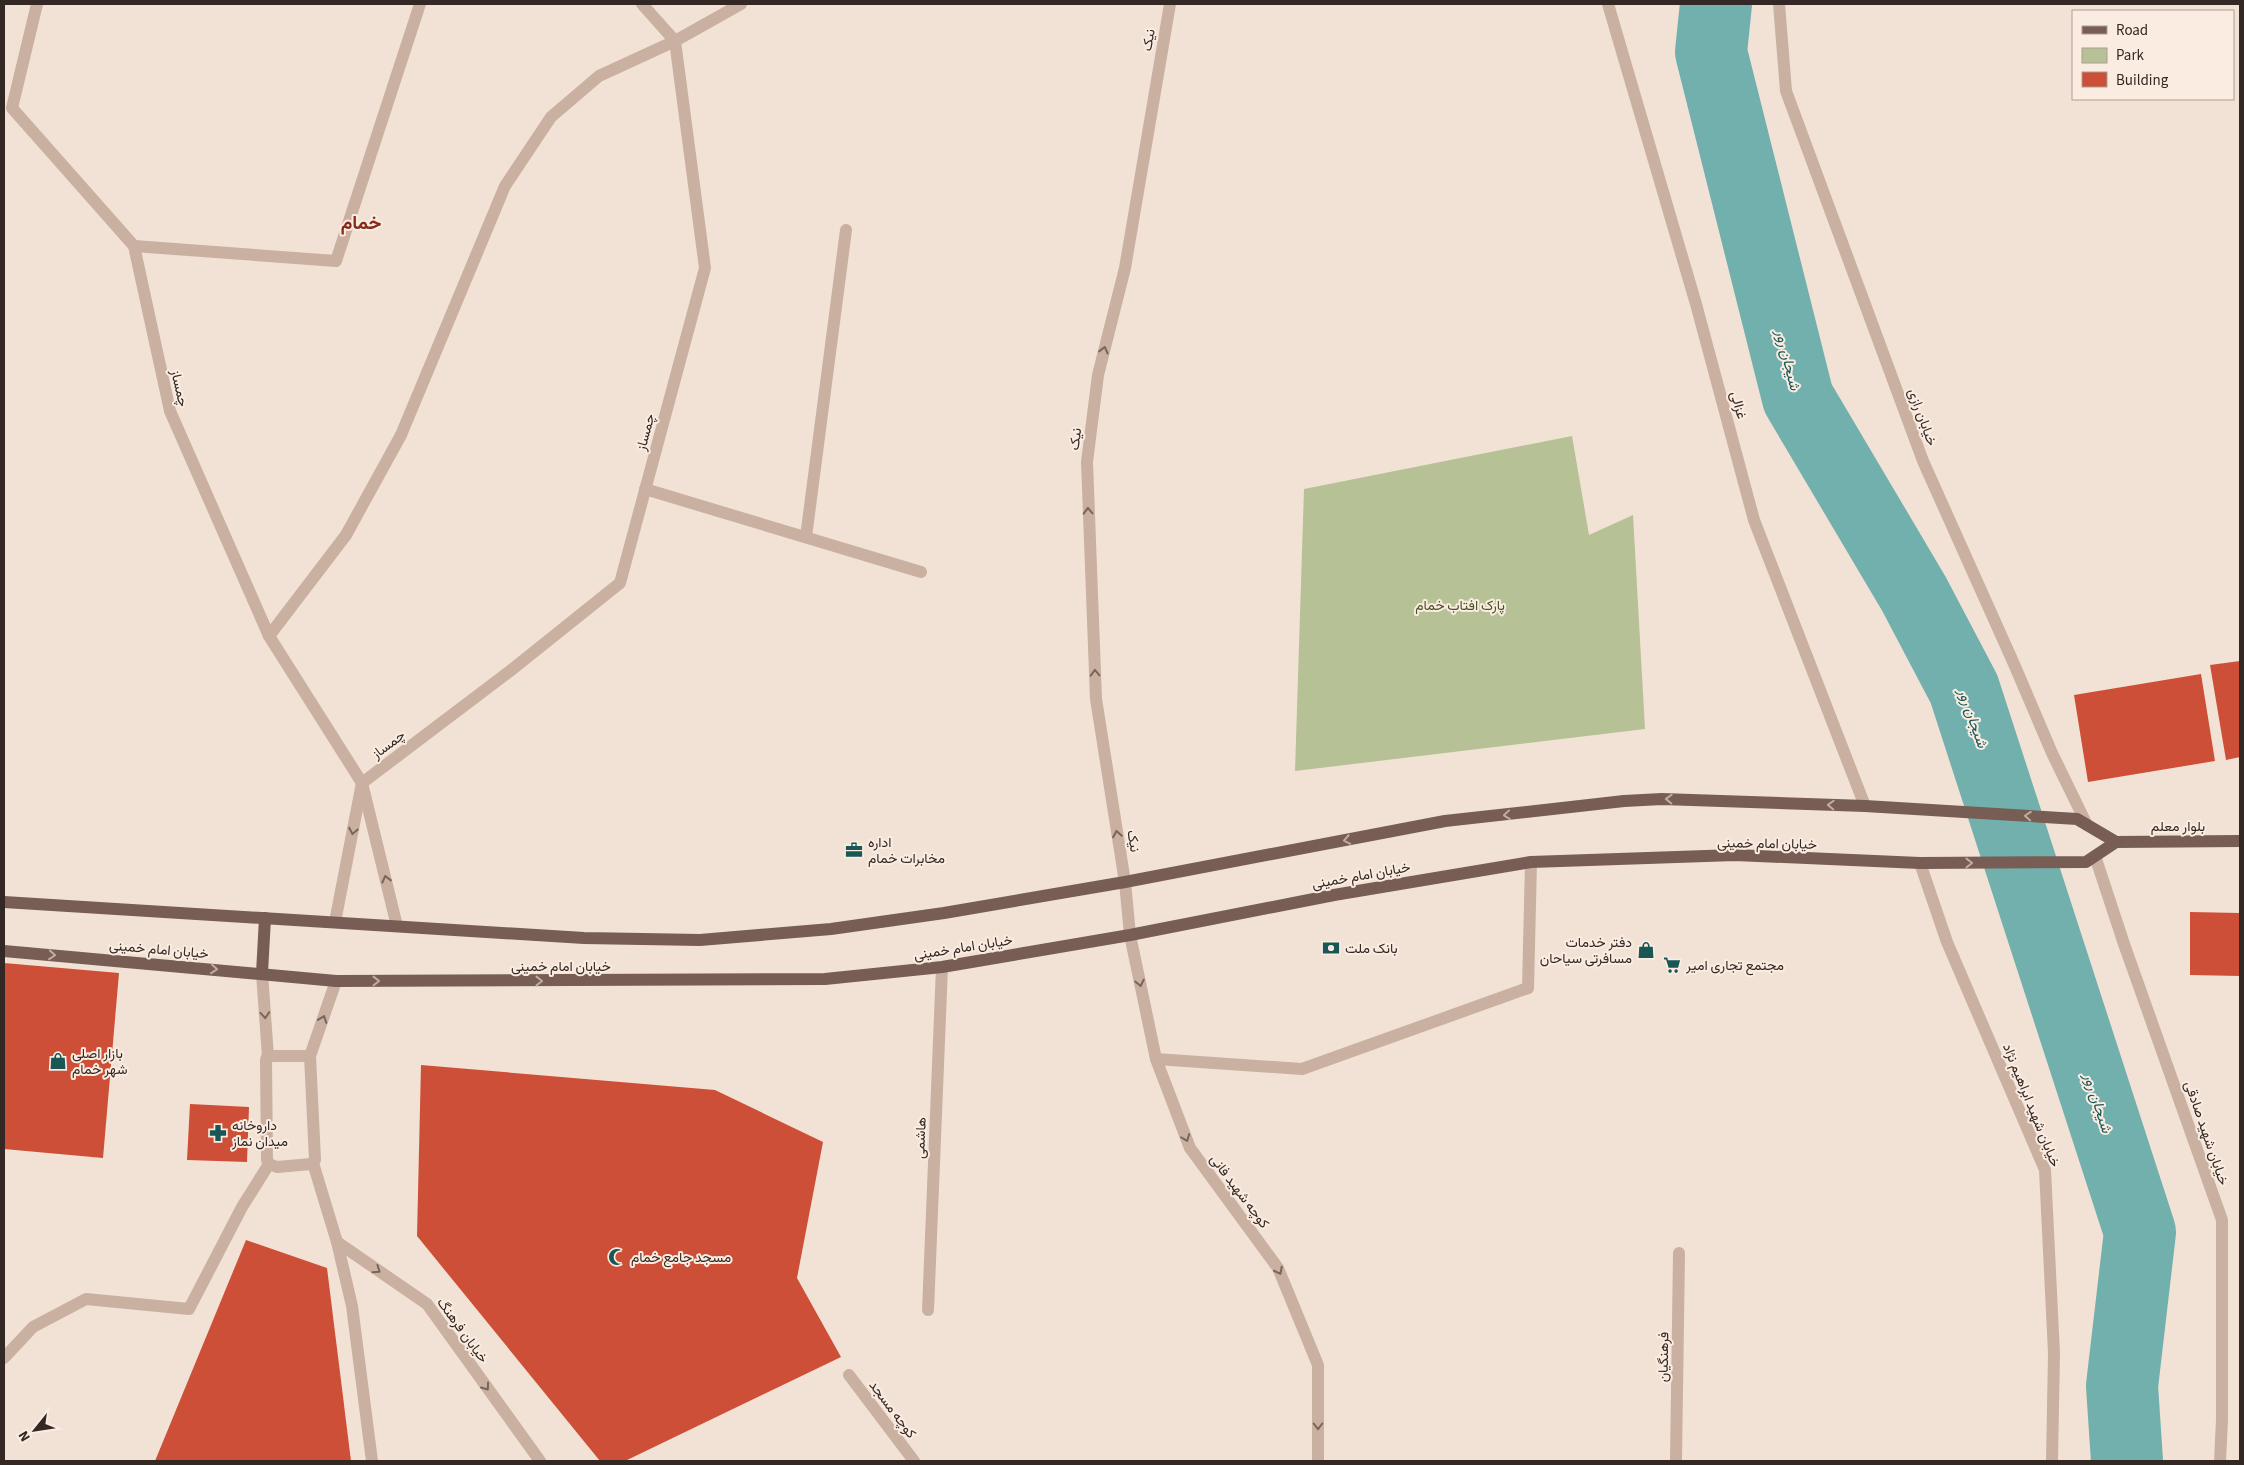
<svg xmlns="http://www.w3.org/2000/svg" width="2244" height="1465" font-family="'Source Sans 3',Vazirmatn,sans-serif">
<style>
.green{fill:#b6c195}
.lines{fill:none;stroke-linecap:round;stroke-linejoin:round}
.river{stroke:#72b0ae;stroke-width:72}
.building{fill:#ce4f37}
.minor{stroke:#cab0a1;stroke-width:12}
.major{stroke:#775d54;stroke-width:12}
.oneway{stroke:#78655c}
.oneway2{stroke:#bfaca2}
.labels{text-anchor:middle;stroke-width:4;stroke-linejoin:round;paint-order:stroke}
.street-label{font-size:14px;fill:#342824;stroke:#faece1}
.park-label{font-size:14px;fill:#475327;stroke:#faece1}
.poi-label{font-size:14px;fill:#342824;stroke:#faece1;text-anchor:start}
.water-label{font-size:15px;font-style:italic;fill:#185756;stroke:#faece1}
.district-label{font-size:19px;font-weight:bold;fill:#872a19;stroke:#faece1}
</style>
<rect width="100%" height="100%" fill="#f2e2d5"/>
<polygon class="green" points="1572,436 1589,535 1633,515 1645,729 1295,771 1304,489"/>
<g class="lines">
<polyline class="river" points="1716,4 1711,52 1798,398 1914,594 1964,689 2140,1232 2122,1386 2127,1461"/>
</g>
<g class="building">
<polygon points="2240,661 2240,757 2226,760 2210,665"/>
<polygon points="2201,674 2215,761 2088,782 2074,695"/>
<polygon points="2190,912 2240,913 2240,976 2190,975"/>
<polygon points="4,963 119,973 103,1158 4,1149"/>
<polygon points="421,1065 715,1090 823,1142 797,1278 841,1357 625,1461 600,1461 417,1236"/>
<polygon points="190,1104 249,1107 247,1162 187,1160"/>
<polygon points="246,1240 327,1268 351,1461 155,1461"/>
</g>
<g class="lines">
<g class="minor">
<polyline points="37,4 12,108 134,246 170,411 269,636 362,783 397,926"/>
<polyline points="1170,4 1125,268 1098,375 1087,462 1096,699 1125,882 1130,935 1156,1059 1190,1148 1278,1268 1318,1365 1318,1461"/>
<polyline points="1608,4 1696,304 1754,520 1865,806"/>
<polyline points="1779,4 1786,91 1923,461 2014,664 2052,753 2087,825"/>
<polyline points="134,246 336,261 420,4"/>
<polyline points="645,489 921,572"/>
<polyline points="806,537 846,230"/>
<polyline points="269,636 346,535 401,435 505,186 551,117 599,76 675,41 642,4"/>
<polyline points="2095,856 2124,944 2222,1220 2222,1420 2220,1461"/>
<polyline points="1920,863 1947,942 2045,1170 2054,1353 2052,1461"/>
<polyline points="335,922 362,783 510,671 620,583 705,268 675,41 741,4"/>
<polyline points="262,973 268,1057"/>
<polygon points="273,1056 310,1056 315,1160 311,1164 277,1167 269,1164 267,1160 266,1060 267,1057"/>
<polyline points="310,1056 336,981"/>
<polyline points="1156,1059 1302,1069 1528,988 1531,862"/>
<polyline points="313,1163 337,1242 352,1306 372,1461"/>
<polyline points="337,1242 427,1304 540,1461"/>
<polyline points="928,1310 942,967"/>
<polyline points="4,1358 33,1327 86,1299 189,1309 242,1207 269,1164"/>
<polyline points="849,1375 914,1461"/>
<polyline points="1676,1461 1679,1253"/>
</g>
<g class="major">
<polyline points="2116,842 2240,841"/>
<polyline points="4,902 584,938 700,940 831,929 944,913 1125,882 1445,821 1624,801 1662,799 1865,806 2077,819 2116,842 2086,862 1920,863 1735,855 1531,862 1334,895 1130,935 942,967 825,979 336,981 4,951"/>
<polyline points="262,973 265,918"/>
</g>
</g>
<defs><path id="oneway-chevron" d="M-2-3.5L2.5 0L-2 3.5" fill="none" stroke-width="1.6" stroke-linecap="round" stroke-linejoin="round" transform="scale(1.25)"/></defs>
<g class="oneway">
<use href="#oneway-chevron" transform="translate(1104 350) rotate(-76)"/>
<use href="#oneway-chevron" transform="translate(1088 511) rotate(-92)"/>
<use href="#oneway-chevron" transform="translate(1095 673) rotate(-92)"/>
<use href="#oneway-chevron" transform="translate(353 831) rotate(101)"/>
<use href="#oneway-chevron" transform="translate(1117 834) rotate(-99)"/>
<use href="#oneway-chevron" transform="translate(386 879) rotate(-104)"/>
<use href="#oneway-chevron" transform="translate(1140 983) rotate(78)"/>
<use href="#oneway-chevron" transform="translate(265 1015) rotate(86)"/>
<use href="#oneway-chevron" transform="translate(323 1019) rotate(-70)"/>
<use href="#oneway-chevron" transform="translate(1186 1138) rotate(69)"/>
<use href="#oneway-chevron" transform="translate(377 1270) rotate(35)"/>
<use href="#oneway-chevron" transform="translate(1279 1271) rotate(63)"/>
<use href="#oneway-chevron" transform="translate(486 1387) rotate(54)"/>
<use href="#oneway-chevron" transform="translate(1318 1426) rotate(90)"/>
</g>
<g class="oneway2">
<use href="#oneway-chevron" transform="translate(1669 799) rotate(-178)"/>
<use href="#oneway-chevron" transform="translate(1831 805) rotate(-178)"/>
<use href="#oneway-chevron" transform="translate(1507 815) rotate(174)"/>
<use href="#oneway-chevron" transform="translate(2028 816) rotate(-176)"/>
<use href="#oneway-chevron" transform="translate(1347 840) rotate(169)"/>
<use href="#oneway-chevron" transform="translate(1969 863)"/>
<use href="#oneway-chevron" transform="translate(52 955) rotate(5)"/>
<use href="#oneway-chevron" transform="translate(214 969) rotate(5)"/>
<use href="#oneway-chevron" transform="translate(376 981)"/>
<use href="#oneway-chevron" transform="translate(539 981)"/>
</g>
<defs>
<g id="office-bare" transform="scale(1.35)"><path d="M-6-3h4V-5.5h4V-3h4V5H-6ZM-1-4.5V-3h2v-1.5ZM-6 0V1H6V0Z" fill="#185756" stroke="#faece1" stroke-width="2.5" paint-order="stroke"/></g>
<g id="bank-bare" transform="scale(1.35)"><path d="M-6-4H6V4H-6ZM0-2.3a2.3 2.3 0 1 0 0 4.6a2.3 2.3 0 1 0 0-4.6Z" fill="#185756" stroke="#faece1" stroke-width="2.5" paint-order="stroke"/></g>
<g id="shop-bare" transform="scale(1.35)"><path d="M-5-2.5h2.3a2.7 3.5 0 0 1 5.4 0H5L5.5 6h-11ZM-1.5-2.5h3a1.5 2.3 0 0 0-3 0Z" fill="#185756" stroke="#faece1" stroke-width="2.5" paint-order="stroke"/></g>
<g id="supermarket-bare" transform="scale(1.35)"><path d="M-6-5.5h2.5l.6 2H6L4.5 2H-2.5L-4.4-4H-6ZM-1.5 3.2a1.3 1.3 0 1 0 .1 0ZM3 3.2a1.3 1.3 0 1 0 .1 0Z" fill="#185756" stroke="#faece1" stroke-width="2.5" paint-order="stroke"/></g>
<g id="pharmacy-bare" transform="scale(1.35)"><path d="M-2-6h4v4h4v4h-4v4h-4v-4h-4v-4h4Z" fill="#185756" stroke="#faece1" stroke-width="2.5" paint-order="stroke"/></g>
<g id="mosque-bare" transform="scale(1.35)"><path d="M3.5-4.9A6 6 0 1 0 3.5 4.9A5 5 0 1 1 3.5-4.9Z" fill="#185756" stroke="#faece1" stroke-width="2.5" paint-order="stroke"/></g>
</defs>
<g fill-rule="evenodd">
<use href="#office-bare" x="854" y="850"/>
<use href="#bank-bare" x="1331" y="948"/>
<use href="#shop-bare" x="1646" y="950"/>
<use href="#supermarket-bare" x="1672" y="965"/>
<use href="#shop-bare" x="58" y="1061"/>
<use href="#pharmacy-bare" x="218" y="1133"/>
<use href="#mosque-bare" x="617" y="1257"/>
</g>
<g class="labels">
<g class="street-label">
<text transform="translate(1148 40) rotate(-80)" y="5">نیک</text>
<text transform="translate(180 388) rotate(77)" y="5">چمساز</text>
<text transform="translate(1739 405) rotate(75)" y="5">غزالی</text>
<text transform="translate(1923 417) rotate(70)" y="5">خیابان رازی</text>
<text transform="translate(645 432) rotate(-75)" y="5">چمساز</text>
<text transform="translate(1075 439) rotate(-83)" y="5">نیک</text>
<text transform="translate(388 744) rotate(-37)" y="5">چمساز</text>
<text x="2178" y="831">بلوار معلم</text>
<text transform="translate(1134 841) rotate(81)" y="5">نیک</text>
<text transform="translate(1767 843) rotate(1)" y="5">خیابان امام خمینی</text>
<text transform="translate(1361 875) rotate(-10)" y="5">خیابان امام خمینی</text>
<text transform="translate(963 947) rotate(-9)" y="5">خیابان امام خمینی</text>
<text transform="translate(159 949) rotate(5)" y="5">خیابان امام خمینی</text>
<text x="561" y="971">خیابان امام خمینی</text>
<text transform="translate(2032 1105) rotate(68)" y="5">خیابان شهید ابراهیم نژاد</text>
<text transform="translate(2207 1133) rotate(71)" y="5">خیابان شهید صادقی</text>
<text transform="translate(920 1138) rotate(-88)" y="5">هاشمی</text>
<text transform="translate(1240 1191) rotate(53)" y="5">کوچه شهید فانی</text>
<text transform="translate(463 1330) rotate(54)" y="5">خیابان فرهنگ</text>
<text transform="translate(1663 1357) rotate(-89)" y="5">فرهنگیان</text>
<text transform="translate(893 1409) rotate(53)" y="5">کوچه مسجد</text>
</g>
<g class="park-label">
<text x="1460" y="610">پارک افتاب خمام</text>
</g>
<g class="poi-label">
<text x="868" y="847">اداره<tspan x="868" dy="16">مخابرات خمام</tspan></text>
<text x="1632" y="947" text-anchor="end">دفتر خدمات<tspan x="1632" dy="16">مسافرتی سیاحان</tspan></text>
<text x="1345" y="953">بانک ملت</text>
<text x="1686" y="970">مجتمع تجاری امیر</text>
<text x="72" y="1058">بازار اصلی<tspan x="72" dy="16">شهر خمام</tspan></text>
<text x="232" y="1130">داروخانه<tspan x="232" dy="16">میدان نماز</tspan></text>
<text x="631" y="1262">مسجد جامع خمام</text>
</g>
<g class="water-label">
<text transform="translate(1788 360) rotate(76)" y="5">شیجان رور</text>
<text transform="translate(1973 718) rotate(71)" y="5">شیجان رور</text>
<text transform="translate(2098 1103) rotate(72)" y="5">شیجان رور</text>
</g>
<g class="district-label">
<text x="361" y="229">خمام</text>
</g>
</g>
<rect width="2244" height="1465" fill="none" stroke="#342824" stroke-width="10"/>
<rect x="2072" y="10" width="162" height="90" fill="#faece1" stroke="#ab9e95"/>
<rect x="2082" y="26" width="25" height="8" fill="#775d54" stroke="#ab9e95"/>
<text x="2116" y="35" font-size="15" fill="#342824">Road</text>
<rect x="2082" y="48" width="25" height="15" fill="#b6c195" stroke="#ab9e95"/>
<text x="2116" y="60" font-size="15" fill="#342824">Park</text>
<rect x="2082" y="72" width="25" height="15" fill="#ce4f37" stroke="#ab9e95"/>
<text x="2116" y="85" font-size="15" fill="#342824">Building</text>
<g transform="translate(35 1430) rotate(240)" stroke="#faece1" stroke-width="4" paint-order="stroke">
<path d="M0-4L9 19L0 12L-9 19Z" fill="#342824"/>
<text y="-8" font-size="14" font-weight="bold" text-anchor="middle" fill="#342824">N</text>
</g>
</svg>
